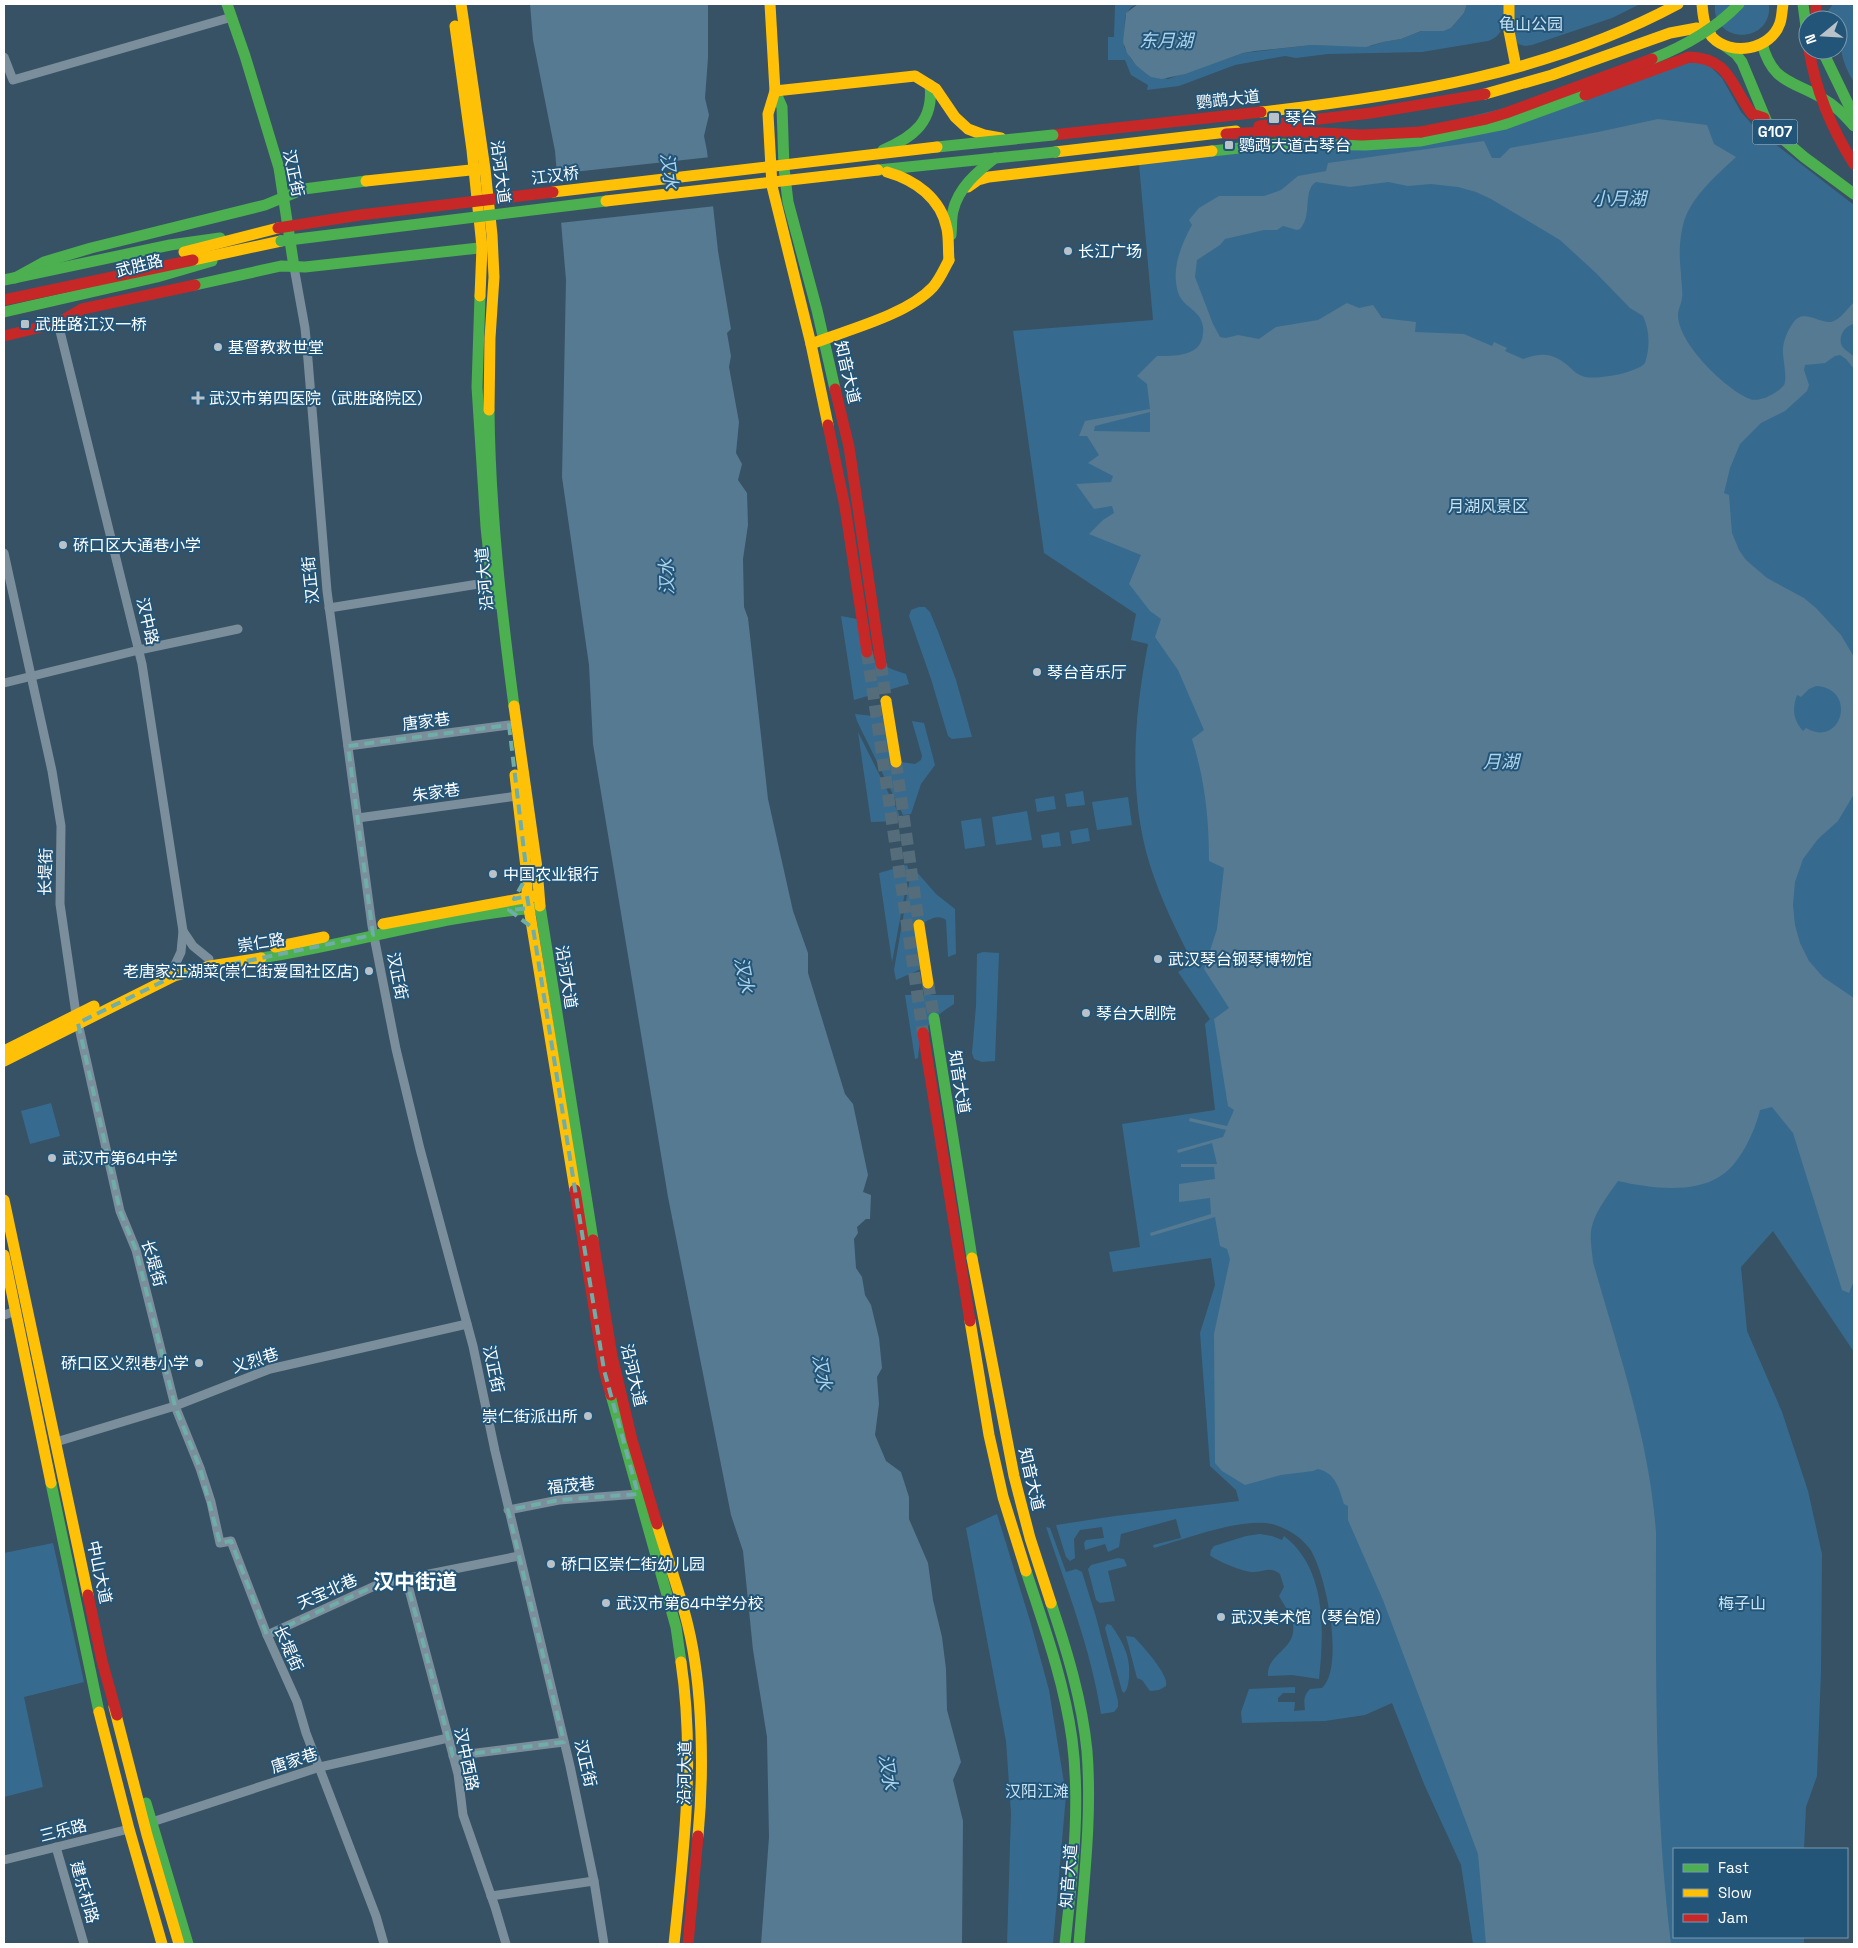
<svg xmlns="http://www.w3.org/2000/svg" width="1858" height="1948" font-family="'Space Grotesk','Noto Sans SC',sans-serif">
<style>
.green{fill:#366b8f}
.water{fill:#567a92;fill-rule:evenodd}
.pier{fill:#375264}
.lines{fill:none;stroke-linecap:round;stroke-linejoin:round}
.secondary-tunnel{stroke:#556c7b;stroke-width:12;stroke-dasharray:12 6;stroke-linecap:butt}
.street{stroke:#7b8e9b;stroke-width:9}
.fast{stroke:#4caf50;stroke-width:11}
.slow{stroke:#ffc107;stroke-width:11}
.jam{stroke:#c62828;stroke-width:11}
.fast-bridge{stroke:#4caf50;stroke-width:11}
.slow-bridge{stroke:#ffc107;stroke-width:11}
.jam-bridge{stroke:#c62828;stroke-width:11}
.marked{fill:none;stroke:#6fada8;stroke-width:4;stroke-dasharray:10 6;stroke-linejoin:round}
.poi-dot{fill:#b9c2c9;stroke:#235578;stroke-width:2}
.labels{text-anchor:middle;stroke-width:4;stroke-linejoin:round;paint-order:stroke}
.shield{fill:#235578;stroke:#bdccd6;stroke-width:1}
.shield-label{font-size:15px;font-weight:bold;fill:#fff}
.park-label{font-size:16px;fill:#c7e2f3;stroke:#235578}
.street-label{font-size:16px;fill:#fff;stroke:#235578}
.poi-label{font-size:16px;fill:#fff;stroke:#235578;text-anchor:start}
.water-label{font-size:18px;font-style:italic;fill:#afd4ec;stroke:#235578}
.district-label{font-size:21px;font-weight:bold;fill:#fff;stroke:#235578}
</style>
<rect width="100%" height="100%" fill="#375264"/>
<g class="green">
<path d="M1118 4H1138L1131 7 1125 16 1124 47 1131 59 1144 72 1168 79 1243 53 1312 45 1371 46 1383 42 1401 39 1421 31H1444L1451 28 1464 13 1467 4H1505C1503 20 1506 35 1488 41L1422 52 1328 54 1296 58 1285 56 1235 65 1179 86 1147 90 1148 85 1131 75 1125 60H1108V37H1114L1115 5Z"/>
<polygon points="1512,4 1640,4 1612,18 1532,45 1525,46 1518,44 1511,32"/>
<path d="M1715 4H1769C1773 45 1711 45 1715 4Z"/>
<path d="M1833 4H1854V82C1842 65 1838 41 1838 20H1831L1828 11Z"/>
<path d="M1688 63H1703L1710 66 1722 78 1741 112 1757 130 1854 205V1352L1773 1231 1741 1267 1747 1331 1782 1412 1808 1491 1822 1554 1821 1672 1817 1776 1806 1807 1804 1849H1674V1937H1804V1944H1473L1461 1865 1424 1784 1392 1703 1365 1715 1325 1721 1242 1723 1241 1712 1249 1689 1295 1687V1693H1283L1278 1698V1702H1295L1294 1711 1305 1710C1304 1702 1303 1696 1310 1689L1322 1688C1345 1667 1326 1573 1310 1549 1301 1537 1287 1528 1272 1524 1242 1517 1185 1539 1154 1548L1153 1545 1181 1538 1176 1519 1121 1534 1119 1547 1108 1552 1105 1544 1085 1550 1084 1543 1086 1540 1104 1538 1102 1527 1080 1530 1074 1539 1075 1558 1070 1561 1066 1557 1056 1525 1115 1516 1239 1501 1236 1490 1210 1466 1200 1333 1215 1285 1211 1258 1113 1272 1109 1252 1140 1247 1122 1124 1215 1110 1205 1024 1210 1019 1178 972 1193 963C1176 930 1160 898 1149 862 1128 791 1134 716 1148 644L1131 640 1136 614 1044 553 1013 331 1153 320 1139 164 1293 147 1337 149Z"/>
<polygon points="919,607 925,607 930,612 939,634 956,680 972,737 952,739 948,736 931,679 909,616 911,610"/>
<path d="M841 616 857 619C868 655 868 662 906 674L909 684 854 700Z"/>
<polygon points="855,714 883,717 893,761 915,764 921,760 922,756 912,721 924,723 935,765 921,784 911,814 903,815 857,721"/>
<polygon points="858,732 899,814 900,821 871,822"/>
<polygon points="1083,791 1085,805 1067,807 1065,794"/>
<polygon points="1054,796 1056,809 1037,812 1035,799"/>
<polygon points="1128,797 1132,825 1097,830 1092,802"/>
<polygon points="1027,811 1032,840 996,845 992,817"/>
<polygon points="981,818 985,846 965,849 961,821"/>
<polygon points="1088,828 1090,841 1072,844 1070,831"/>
<polygon points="1059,832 1061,846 1043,848 1041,835"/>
<polygon points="907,865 909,871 892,962 879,873"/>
<path d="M915 870 936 894 955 909 956 954 948 957 946 920C937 913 928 921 919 925L921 969 896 980 894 970 911 872Z"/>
<polygon points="983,952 999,953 995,1061 982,1062 974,1059 972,1053 976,1006 977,954"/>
<path d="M905 995H954V1004C931 1019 920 1029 918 1058L915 1059Z"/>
<polygon points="51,1103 60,1136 30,1144 21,1111"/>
<polygon points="997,1514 1031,1624 1049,1690 1066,1795 1053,1944 1007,1944 1011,1813 1006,1741 966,1528"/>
<path d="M1046 1527 1050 1528 1066 1572 1076 1569 1082 1572 1096 1617 1118 1701V1707L1114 1712 1101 1714C1091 1649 1067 1589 1046 1527Z"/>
<path d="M1260 1534 1272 1536 1282 1540 1284 1536C1327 1569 1324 1631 1319 1679L1292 1675 1268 1676C1266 1654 1297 1649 1293 1625 1291 1614 1284 1605 1279 1596L1284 1587 1280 1574C1269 1566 1265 1572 1254 1572 1246 1573 1216 1561 1210 1555L1211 1550 1214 1546 1246 1536Z"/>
<polygon points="53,1543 84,1682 24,1697 43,1787 4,1797 4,1553"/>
<polygon points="1118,1558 1124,1559 1127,1566 1108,1571 1115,1601 1100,1603 1096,1600 1088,1569 1091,1565"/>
<path d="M1107 1624 1111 1625C1123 1642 1131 1657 1129 1678 1128 1684 1128 1689 1124 1693L1122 1691 1105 1628Z"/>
<path d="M1126 1636 1134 1637C1142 1645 1170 1676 1166 1686L1159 1690 1150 1691 1142 1680 1137 1678Z"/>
</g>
<g class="water">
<polygon points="530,4 708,4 708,58 705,98 709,115 704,136 707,151 718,251 731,329 727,333 731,356 729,367 739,422 736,453 742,464 738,480 747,493 748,525 743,559 744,607 748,618 768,799 793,911 808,953 808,973 845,1094 853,1104 868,1175 863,1192 871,1195 870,1219 866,1219 857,1227 858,1233 854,1239 856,1268 862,1277 865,1295 871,1305 879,1338 882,1368 877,1377 879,1404 875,1435 886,1461 901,1472 909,1497 909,1519 928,1563 933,1600 942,1637 946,1669 947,1710 961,1762 953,1780 963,1821 962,1944 761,1944 769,1837 767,1737 753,1650 743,1551 731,1515 668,1197 593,744 589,665 562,477 566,280 555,151 533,40"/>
<polygon points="1138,4 1467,4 1464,13 1451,28 1444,31 1421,31 1401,39 1383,42 1366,47 1312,45 1255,51 1243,53 1185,74 1162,79 1151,77 1144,72 1136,65 1127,53 1123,42 1126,13"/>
<path d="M1658 119 1707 125 1714 144 1736 157C1717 175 1693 195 1684 221 1679 239 1679 256 1681 274 1681 281 1683 290 1682 297 1682 303 1678 309 1678 315 1678 343 1725 389 1750 399 1755 401 1760 399 1765 398 1771 395 1780 391 1784 385 1788 378 1782 357 1783 348 1784 339 1788 330 1793 323 1803 308 1818 323 1831 322 1840 320 1848 308 1854 302V324C1846 325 1837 336 1842 346 1844 350 1851 353 1854 357V369L1846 359 1840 355 1835 356 1825 363 1805 365 1804 370 1809 385 1807 391 1785 411 1761 423 1740 444 1730 468 1724 493 1729 495 1732 533 1739 550 1746 560 1767 578 1804 598 1816 608 1841 635 1854 657V794L1838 821 1818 839 1803 859 1795 882 1793 905 1795 925 1800 943 1809 961 1823 977 1854 998V1281L1849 1293 1842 1290 1793 1133 1772 1107 1760 1110C1755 1131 1740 1165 1719 1177 1691 1194 1649 1188 1618 1181 1609 1194 1596 1210 1592 1226 1589 1237 1592 1250 1593 1262 1618 1351 1650 1441 1656 1533 1656 1670 1654 1808 1671 1944H1486L1478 1854 1383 1600 1351 1527 1348 1520V1506L1344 1504C1339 1489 1336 1473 1318 1469L1313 1471 1281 1475 1245 1485 1222 1471 1215 1463 1214 1334 1230 1259 1227 1249 1220 1246 1215 1217 1151 1236 1150 1233 1211 1214 1210 1198 1179 1202V1184L1215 1179 1214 1167H1181V1164H1217L1212 1143 1178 1153 1177 1150 1223 1137 1226 1130 1189 1121 1190 1118 1227 1126 1234 1110 1228 1106 1214 1019 1229 1008 1204 969 1217 929 1224 868 1209 861C1209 819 1205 780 1192 739L1204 730 1178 670 1155 637 1161 619 1150 611 1129 584 1141 555 1089 534 1103 520 1114 513 1112 506 1094 509 1076 484 1111 482 1113 476 1088 463 1099 455 1087 436H1079L1085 421 1150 409 1147 384 1137 376 1157 356C1174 356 1202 357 1203 333 1204 327 1202 320 1198 315 1191 307 1181 303 1178 292 1171 269 1181 245 1192 225L1189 220 1199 208 1219 196H1264L1281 190 1298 176 1326 171 1328 163 1484 141 1492 158H1500L1510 148 1598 132ZM1316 182 1350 187 1388 182 1408 186 1431 184 1458 187 1476 192 1491 199 1560 240 1596 273 1630 308 1643 316C1650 331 1650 348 1645 363 1637 373 1594 381 1582 376 1576 374 1571 368 1566 364 1551 352 1540 353 1523 359L1505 351 1507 348 1494 342 1492 346 1464 334 1415 332 1416 322 1382 318 1373 305 1359 308 1347 303 1318 320 1276 327 1259 339 1238 335 1226 338 1220 337 1213 324 1195 277 1197 260 1220 245 1225 239 1264 230H1277L1283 226 1297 230 1300 229C1313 215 1302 191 1316 182ZM1150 412V432L1094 431 1095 426ZM1816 686C1858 688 1842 749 1806 728L1803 731C1793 720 1792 709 1797 695L1801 697 1809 689Z"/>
</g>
<polygon class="pier" points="711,157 716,206 559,223 555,174"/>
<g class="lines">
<g class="secondary-tunnel">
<polyline points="867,652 923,1033"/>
<polyline points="881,664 886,701"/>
<polyline points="896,762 919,925"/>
<polyline points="928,983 934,1018"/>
</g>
<g class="street">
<polyline points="4,57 13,80 232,17"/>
<polyline points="294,267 305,328 308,360 327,591 372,926 396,1049 420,1149 473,1346 495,1451 570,1766 594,1881 604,1944"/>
<polyline points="58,323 142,664 183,931 181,952 173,969"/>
<polyline points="4,553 52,771 61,826 60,904 76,1014 120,1211 136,1250 175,1406 200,1468 211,1502 220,1543 231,1541 267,1635 297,1702 306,1733 376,1916 384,1944"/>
<polyline points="329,608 491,582"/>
<polyline points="4,683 139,650 238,629"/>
<polyline points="348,746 509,725"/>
<polyline points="358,818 517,796"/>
<polyline points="183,931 193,946 209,959"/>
<polyline points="4,1315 16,1311"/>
<polyline points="56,1442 175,1406 270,1369 467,1324"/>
<polyline points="508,1510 559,1500 638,1494"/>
<polyline points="406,1578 458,1774 463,1815 495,1907 506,1944"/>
<polyline points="267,1635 379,1584 519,1556"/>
<polyline points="453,1756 564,1742"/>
<polyline points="152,1822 320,1767 448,1738"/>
<polyline points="56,1847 84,1944"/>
<polyline points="4,1860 129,1829"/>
<polyline points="491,1896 594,1881"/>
</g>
<g class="fast">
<polyline points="227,4 245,56 279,168 294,267"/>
<path d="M1764 44H1762C1773 83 1791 80 1822 98 1835 105 1844 115 1854 126"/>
<polyline points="1725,46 1736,54 1742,62 1769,127 1804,157 1854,194"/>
<polyline points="1822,50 1854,116"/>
<polyline points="775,91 782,107 784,168 788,202 817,310 835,389"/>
<path d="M883 150C914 137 934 121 930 85"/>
<polyline points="1212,151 1277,144 1366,145 1420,141 1505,124 1585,95"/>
<polyline points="15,278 44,262 91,248 265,205 304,189 366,181"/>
<polyline points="4,280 170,245 220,238"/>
<polyline points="195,285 281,266 305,267 488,247"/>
<polyline points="480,296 477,387 486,527 494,604"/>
<polyline points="4,312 157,277 212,261"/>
<path d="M489 410C490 509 501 608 514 706"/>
<polyline points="540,906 593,1240"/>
<path d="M261 958C353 944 443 915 537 908"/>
<polyline points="934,1018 972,1258"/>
<polyline points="611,1395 676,1627 681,1662"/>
<polyline points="51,1483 99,1712"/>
<path d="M1026 1571C1044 1626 1064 1681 1072 1739 1081 1807 1072 1876 1065 1944"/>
<path d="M1051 1603C1067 1651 1082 1700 1087 1751 1092 1815 1084 1880 1079 1944"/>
<polyline points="146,1803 188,1944"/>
</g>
<g class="slow">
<polyline points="461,4 485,169 492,235 494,277 490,338 489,410"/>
<polyline points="770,4 775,91 768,114 772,186 811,344 828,425"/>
<polyline points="1509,4 1509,31 1516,67"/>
<path d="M1702 4C1703 16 1704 27 1712 37 1731 57 1771 50 1780 23 1782 17 1782 10 1783 4"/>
<polyline points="455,26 472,150 482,247 480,296"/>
<polyline points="775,91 915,76 936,89 955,117 968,129 984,135 1001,138"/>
<polyline points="1485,94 1552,75 1670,33 1697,28 1710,33"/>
<path d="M1261 112C1404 96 1550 73 1678 4"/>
<polyline points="1055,152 1236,131"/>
<polyline points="366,181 480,169"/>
<polyline points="968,187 978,180 989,177 1212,151"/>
<polyline points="184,252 278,228"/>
<polyline points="193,260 281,241"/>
<path d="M811 344C847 330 907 315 933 287 940 279 944 269 949 260"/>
<polyline points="886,701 896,762"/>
<polyline points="514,706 537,868 540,906"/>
<polyline points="515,775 527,876 527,896 575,1190"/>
<polyline points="383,924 535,896"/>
<polyline points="919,925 928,983"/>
<polyline points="275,947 324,937"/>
<polyline points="4,1051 94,1006"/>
<polyline points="4,1061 174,976 210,966 261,958"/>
<polyline points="4,1200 88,1595"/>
<polyline points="4,1255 51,1483"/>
<polyline points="972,1258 1014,1476 1030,1538 1051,1603"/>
<polyline points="970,1321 989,1435 1003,1497 1026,1571"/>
<path d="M657 1524C667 1558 680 1592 688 1626 703 1688 704 1773 698 1836"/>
<polyline points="114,1707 147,1835 179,1944"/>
<polyline points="99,1712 129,1829 162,1944"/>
<path d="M674 1944C684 1851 695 1755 681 1662"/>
</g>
<g class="jam">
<polyline points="1816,4 1816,20"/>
<path d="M1585 95 1689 57C1730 58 1731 86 1752 114L1764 118"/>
<polyline points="1259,126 1371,113 1485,94"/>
<polyline points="1226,134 1281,131 1362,135 1421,132"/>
<polyline points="1053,135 1261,112"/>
<polyline points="4,300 193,260"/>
<polyline points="4,336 58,323 82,309 195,285"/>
<polyline points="835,389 849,447 881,664"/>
<polyline points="828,425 845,507 867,652"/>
<polyline points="923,1033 970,1321"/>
<polyline points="575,1190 604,1370 611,1395"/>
<polyline points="593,1240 612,1356 632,1440 657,1524"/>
<polyline points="88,1595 102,1661 117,1715"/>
<polyline points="688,1944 698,1836"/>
</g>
<g class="fast-bridge">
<polyline points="1803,4 1808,42"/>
<path d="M1652 59C1685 46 1715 29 1739 4"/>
<polyline points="937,147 1053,135"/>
<polyline points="878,170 1055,152"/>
<path d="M951 235C952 227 951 219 953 211 958 188 977 172 995 158"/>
<polyline points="281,241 606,201"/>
</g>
<g class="slow-bridge">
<path d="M887 172C915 180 941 198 947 229 949 239 948 250 949 260"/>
<polyline points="553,192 937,147"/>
<polyline points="606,201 878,170"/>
</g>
<g class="jam-bridge">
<path d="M1809 50C1816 92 1831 128 1854 164"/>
<polyline points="1421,132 1486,119 1506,113 1652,59"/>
<polyline points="278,228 360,215 553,192"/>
</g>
</g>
<path class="marked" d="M509 725 527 876 514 899 527 896 529 908 509 910 533 928 604 1370 638 1494 559 1500 508 1510 564 1742 453 1756 406 1578 379 1584 267 1635 231 1541 220 1543 200 1468 175 1406 136 1250 120 1211 78 1023 174 976 373 935 348 746Z"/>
<g class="poi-dot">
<rect x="1268" y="112" width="12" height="12" rx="2.5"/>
<rect x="1224" y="140" width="10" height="10" rx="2.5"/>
<circle cx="1068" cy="251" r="5"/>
<rect x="20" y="319" width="10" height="10" rx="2.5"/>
<circle cx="218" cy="347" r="5"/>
<path d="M195.5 390.5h5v5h5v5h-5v5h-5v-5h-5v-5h5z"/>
<circle cx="63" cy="545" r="5"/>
<circle cx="1037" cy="672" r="5"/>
<circle cx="493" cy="874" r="5"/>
<circle cx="1158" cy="959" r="5"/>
<circle cx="369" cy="971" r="5"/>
<circle cx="1086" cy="1013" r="5"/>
<circle cx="52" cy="1158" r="5"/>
<circle cx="199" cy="1363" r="5"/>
<circle cx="588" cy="1416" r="5"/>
<circle cx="551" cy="1564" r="5"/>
<circle cx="606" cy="1603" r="5"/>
<circle cx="1221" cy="1617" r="5"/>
</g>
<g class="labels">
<rect class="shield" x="1752.5" y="119.5" width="45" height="25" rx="4"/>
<g class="shield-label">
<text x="1775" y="137">G107</text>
</g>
<g class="park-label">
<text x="1531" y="30">龟山公园</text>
<text x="1488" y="512">月湖风景区</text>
<text x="1742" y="1609">梅子山</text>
<text x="1037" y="1797">汉阳江滩</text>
</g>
<g class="street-label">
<text transform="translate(1228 99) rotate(-6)" y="6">鹦鹉大道</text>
<text transform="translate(501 172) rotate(83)" y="6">沿河大道</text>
<text transform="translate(294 173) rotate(78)" y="6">汉正街</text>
<text transform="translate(555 175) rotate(-7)" y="6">江汉桥</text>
<text transform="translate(139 265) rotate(-14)" y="6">武胜路</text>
<text transform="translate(848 372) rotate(77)" y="6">知音大道</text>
<text transform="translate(484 579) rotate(-95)" y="6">沿河大道</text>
<text transform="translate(310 580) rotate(-96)" y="6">汉正街</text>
<text transform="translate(148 621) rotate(77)" y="6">汉中路</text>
<text transform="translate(426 721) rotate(-7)" y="6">唐家巷</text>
<text transform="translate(436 792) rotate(-8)" y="6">朱家巷</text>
<text transform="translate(45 872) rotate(-89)" y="6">长堤街</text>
<text transform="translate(261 942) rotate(-9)" y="6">崇仁路</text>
<text transform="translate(398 976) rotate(79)" y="6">汉正街</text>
<text transform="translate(567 977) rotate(81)" y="6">沿河大道</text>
<text transform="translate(960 1082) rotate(81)" y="6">知音大道</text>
<text transform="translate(154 1263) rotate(73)" y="6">长堤街</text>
<text transform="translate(255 1360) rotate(-18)" y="6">义烈巷</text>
<text transform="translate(494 1369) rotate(78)" y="6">汉正街</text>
<text transform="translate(634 1375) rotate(77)" y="6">沿河大道</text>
<text transform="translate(1032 1479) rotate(77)" y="6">知音大道</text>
<text transform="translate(571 1485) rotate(-6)" y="6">福茂巷</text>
<text transform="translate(100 1572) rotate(78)" y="6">中山大道</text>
<text transform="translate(327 1591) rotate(-24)" y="6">天宝北巷</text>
<text transform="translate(289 1648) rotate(66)" y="6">长堤街</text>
<text transform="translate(467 1759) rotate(78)" y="6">汉中西路</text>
<text transform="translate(294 1760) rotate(-18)" y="6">唐家巷</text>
<text transform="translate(586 1763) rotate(77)" y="6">汉正街</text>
<text transform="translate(684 1773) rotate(-89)" y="6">沿河大道</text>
<text transform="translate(63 1830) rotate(-14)" y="6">三乐路</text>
<text transform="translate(1068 1876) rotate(-85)" y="6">知音大道</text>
<text transform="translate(85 1892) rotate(74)" y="6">建乐村路</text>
</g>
<g class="poi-label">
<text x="1285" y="124">琴台</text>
<text x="1239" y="151">鹦鹉大道古琴台</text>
<text x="1078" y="257">长江广场</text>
<text x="35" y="330">武胜路江汉一桥</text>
<text x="228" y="353">基督教救世堂</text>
<text x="209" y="404">武汉市第四医院（武胜路院区）</text>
<text x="73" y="551">硚口区大通巷小学</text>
<text x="1047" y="678">琴台音乐厅</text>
<text x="503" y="880">中国农业银行</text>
<text x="1168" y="965">武汉琴台钢琴博物馆</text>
<text x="359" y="977" text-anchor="end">老唐家江湖菜(崇仁街爱国社区店)</text>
<text x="1096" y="1019">琴台大剧院</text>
<text x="62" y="1164">武汉市第64中学</text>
<text x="189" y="1369" text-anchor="end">硚口区义烈巷小学</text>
<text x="578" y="1422" text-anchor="end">崇仁街派出所</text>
<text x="561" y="1570">硚口区崇仁街幼儿园</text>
<text x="616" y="1609">武汉市第64中学分校</text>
<text x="1231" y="1623">武汉美术馆（琴台馆）</text>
</g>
<g class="water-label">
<text x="1166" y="47">东月湖</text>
<text transform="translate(669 171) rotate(83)" y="6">汉水</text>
<text x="1619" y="205">小月湖</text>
<text transform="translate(667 577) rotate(-92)" y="6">汉水</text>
<text x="1501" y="768">月湖</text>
<text transform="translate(744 975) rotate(79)" y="6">汉水</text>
<text transform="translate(822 1372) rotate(79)" y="6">汉水</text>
<text transform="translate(888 1772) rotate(81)" y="6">汉水</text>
</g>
<g class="district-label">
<text x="415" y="1589">汉中街道</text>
</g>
</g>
<rect width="1858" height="1948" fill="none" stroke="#ffffff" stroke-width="10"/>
<rect x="1673" y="1848" width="175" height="90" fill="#235578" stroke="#7b99ae"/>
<rect x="1683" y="1864" width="25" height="8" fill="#4caf50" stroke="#7b99ae"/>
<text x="1718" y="1873" font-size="15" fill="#ffffff">Fast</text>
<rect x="1683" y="1889" width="25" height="8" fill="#ffc107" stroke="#7b99ae"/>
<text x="1718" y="1898" font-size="15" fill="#ffffff">Slow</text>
<rect x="1683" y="1914" width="25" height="8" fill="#c62828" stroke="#7b99ae"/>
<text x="1718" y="1923" font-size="15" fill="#ffffff">Jam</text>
<g transform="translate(1823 35) rotate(252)"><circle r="24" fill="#235578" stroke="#7b99ae"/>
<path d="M0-4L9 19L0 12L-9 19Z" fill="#b9c2c9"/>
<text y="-8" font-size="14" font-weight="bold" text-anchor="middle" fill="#ffffff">N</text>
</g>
</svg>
